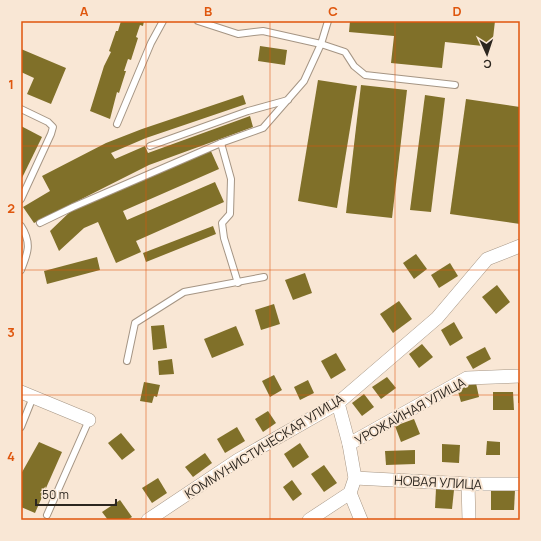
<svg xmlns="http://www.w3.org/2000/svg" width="541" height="541" font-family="Manrope,sans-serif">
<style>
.building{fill:#807029}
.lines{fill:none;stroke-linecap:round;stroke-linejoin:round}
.service-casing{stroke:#a59584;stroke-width:8}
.minor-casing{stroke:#a59584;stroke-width:14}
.service{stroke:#fff;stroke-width:6}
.minor{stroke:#fff;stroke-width:13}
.grid{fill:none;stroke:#df560d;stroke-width:1;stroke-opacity:0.55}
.labels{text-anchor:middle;stroke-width:4;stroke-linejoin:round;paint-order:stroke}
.street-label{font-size:13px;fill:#2c261f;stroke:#f9e7d5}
.neatline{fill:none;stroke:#df560d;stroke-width:1.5}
.grid-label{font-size:13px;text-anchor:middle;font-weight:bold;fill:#df560d}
</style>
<rect width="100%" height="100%" fill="#f9e7d5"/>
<g class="building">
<polygon points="121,21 144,21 143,26 140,25 136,37 138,38 131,60 128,59 124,71 126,71 119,93 117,92 110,119 90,111 104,66 111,52 109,51 116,31 118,31"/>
<polygon points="350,21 495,21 492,47 445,42 442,68 391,63 394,36 349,32"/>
<polygon points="260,46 287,50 285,65 258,61"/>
<polygon points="21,49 66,68 51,104 27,94 34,78 21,72"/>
<polygon points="318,80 357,86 337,208 298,201"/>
<polygon points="361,85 407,90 392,218 346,213"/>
<polygon points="243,95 246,104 146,138 111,153 115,159 145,146 148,153 250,116 253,127 149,165 34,223 23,207 50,191 42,176 106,143 142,129"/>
<polygon points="425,95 445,98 431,212 410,210"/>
<polygon points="466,99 520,107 520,224 450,214"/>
<polygon points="21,126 42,137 21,180"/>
<polygon points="210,149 219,169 123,211 127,220 215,182 224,202 136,241 141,252 116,263 98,222 84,228 59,251 50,231 73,209"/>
<polygon points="213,226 216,234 146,262 143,253"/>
<polygon points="416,254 427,269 414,279 403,263"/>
<polygon points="97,257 100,270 47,284 44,271"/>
<polygon points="450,263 458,276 439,288 431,275"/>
<polygon points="305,273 312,293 293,300 285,280"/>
<polygon points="497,285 510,302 496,314 482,297"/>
<polygon points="399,301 412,319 393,333 380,314"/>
<polygon points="274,304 280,324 261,330 255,310"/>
<polygon points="454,322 463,338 450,346 441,330"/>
<polygon points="164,325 167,348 153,350 151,326"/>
<polygon points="236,326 244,345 212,358 204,339"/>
<polygon points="422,344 433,357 419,368 409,354"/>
<polygon points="485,347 491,359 473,369 466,357"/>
<polygon points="336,353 346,370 331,379 321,361"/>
<polygon points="172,359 174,374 159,375 158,361"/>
<polygon points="274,375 282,390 270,397 262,381"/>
<polygon points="387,377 396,388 381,399 372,387"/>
<rect x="518" y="379" width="2" height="24"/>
<polygon points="308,380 314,393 300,400 294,387"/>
<polygon points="144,382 160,385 157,397 154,396 152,403 140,401"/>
<polygon points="476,383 479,397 461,402 457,388"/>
<polygon points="493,392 513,392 514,410 493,410"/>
<polygon points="364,394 374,407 362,416 352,403"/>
<polygon points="268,411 276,423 263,432 255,419"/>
<polygon points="414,419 420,434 401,442 395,426"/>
<polygon points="237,427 245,441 225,453 217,439"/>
<polygon points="121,433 135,450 122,460 108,443"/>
<polygon points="487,441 500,442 500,455 486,455"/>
<polygon points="39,442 62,452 35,513 21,507 21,474"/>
<polygon points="300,443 309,457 293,468 284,454"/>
<polygon points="442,444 460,445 459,463 442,462"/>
<polygon points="415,450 415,464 386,465 385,451"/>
<polygon points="205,453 212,463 193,477 185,467"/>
<polygon points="324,465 337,483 324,492 311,474"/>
<polygon points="158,478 167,493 152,503 142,488"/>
<polygon points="292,480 302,494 293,501 283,487"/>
<polygon points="436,489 454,490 452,509 435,508"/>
<polygon points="491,490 515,490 514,510 491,510"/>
<polygon points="120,500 132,517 127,520 108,520 102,512"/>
</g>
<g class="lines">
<g class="service-casing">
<g id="service">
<polyline points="198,21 238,34 263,31 321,44 328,21"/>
<polyline points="21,109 48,122 53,127 51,134 21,199"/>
<polyline points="117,124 151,43 163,21"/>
<polyline points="221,143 231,179 230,214 222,223 224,238 238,283"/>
<polyline points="150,146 248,111 288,100"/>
<polyline points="40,223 73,207 221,143 263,128 304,81 321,44 345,52 354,66 365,75 455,85"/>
<path d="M21 226C32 243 28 253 21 270"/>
<polyline points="127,361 135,323 184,292 264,277"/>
<polyline points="21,427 33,397"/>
<polyline points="47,515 89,420"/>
</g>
</g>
<g class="minor-casing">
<g id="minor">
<polyline points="21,392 89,420"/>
<polyline points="338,403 349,444 355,478 350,493 361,520"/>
<polyline points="349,444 467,378 520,376"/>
<polyline points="355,478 468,484 520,484"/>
<polyline points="468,484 469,520"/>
<polyline points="148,520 238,460 338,403 437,318 487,259 520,246"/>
<polyline points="309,520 350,493"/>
</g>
</g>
<use href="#service" class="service"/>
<use href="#minor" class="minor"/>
</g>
<path class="grid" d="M146 21V520M270 21V520M395 21V520M21 146H520M21 270H520M21 395H520"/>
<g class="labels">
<g class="street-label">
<text transform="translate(410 411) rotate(-29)" y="5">УРОЖАЙНАЯ УЛИЦА</text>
<text transform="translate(264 446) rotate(-32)" y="5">КОММУНИСТИЧЕСКАЯ УЛИЦА</text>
<text transform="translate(438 482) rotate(3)" y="5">НОВАЯ УЛИЦА</text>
</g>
</g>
<rect width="541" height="541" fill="none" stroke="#f9e7d5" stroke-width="44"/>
<g transform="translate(487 54) rotate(177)" stroke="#f9e7d5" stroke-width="3" paint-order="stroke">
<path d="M0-3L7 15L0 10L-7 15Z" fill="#2c261f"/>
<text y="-6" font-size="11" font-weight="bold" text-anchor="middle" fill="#2c261f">С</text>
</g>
<path d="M36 499v6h80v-6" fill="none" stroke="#2c261f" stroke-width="2"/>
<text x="42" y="499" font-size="12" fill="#2c261f" stroke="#f9e7d5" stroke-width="3" paint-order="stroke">50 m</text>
<rect x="22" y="22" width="497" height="497" class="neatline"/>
<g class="grid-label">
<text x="84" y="16">A</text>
<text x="208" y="16">B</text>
<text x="333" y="16">C</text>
<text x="457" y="16">D</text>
<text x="11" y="89">1</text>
<text x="11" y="213">2</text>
<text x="11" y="337">3</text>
<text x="11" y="461">4</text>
</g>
</svg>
